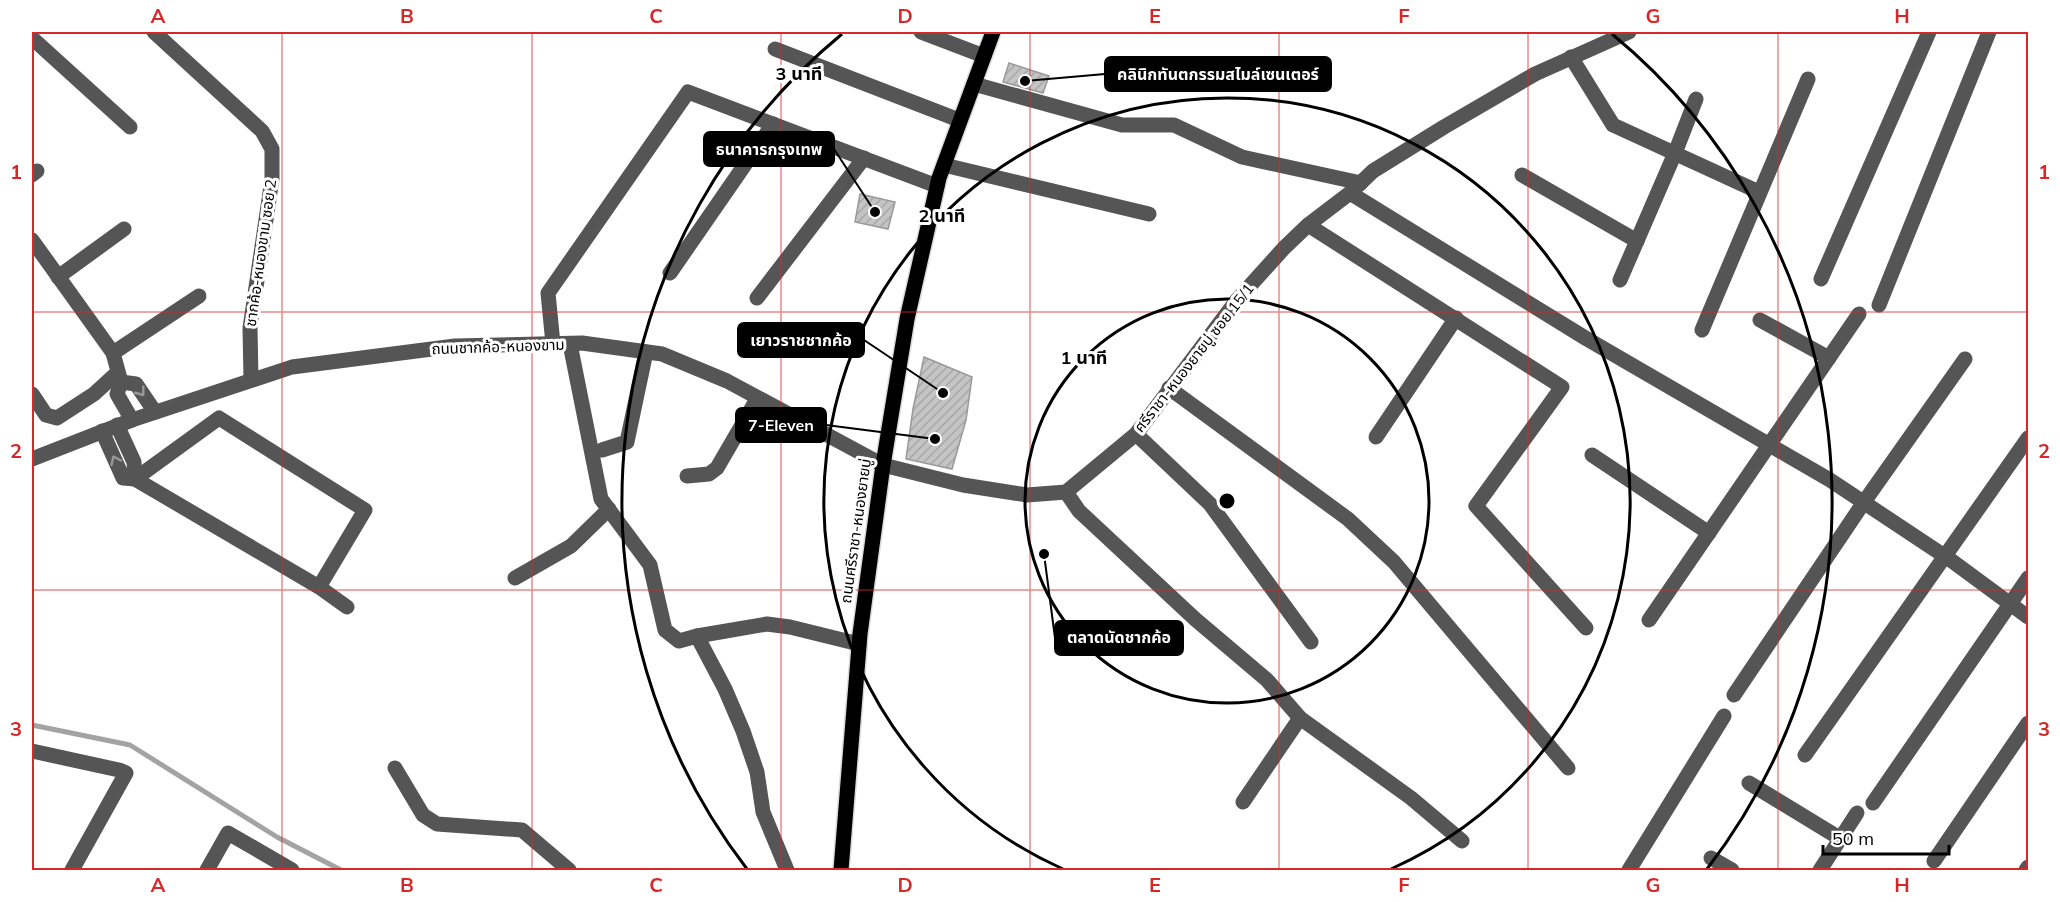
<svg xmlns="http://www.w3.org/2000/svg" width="2060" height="902" font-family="Mulish,'Noto Sans Thai',sans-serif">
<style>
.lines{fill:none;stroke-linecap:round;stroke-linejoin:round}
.stream{stroke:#a3a3a3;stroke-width:5}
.building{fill:url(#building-hatch);stroke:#999;stroke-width:1.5}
.major-casing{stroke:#dbdbdb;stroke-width:18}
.minor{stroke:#555;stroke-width:15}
.major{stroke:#000;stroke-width:15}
.oneway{stroke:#999}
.grid{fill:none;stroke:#d62828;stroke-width:1.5;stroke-opacity:0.55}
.ring{fill:none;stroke:#000;stroke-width:3}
.labels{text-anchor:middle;stroke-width:6;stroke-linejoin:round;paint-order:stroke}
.street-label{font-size:15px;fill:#000;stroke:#fff}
.centre{fill:#000;stroke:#fff;stroke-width:3}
.ring-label{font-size:18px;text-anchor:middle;font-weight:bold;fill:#000;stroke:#fff;stroke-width:6;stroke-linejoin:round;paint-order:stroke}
.leader{fill:none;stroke:#000;stroke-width:2}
.callout-dot{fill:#000;stroke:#fff;stroke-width:2}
.callout{fill:#000;stroke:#000;stroke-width:2}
.callout-label{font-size:16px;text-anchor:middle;font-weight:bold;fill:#fff}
.neatline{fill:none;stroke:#d62828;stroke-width:2}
.grid-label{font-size:20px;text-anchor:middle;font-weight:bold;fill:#d62828}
</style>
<defs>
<pattern id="building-hatch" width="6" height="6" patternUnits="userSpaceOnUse" patternTransform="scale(1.5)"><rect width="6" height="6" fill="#c4c4c4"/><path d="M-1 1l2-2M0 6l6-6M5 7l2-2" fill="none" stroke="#a7a7a7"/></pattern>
</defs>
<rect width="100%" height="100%" fill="#fff"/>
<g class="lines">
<polyline class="stream" points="32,725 130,745 277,837 341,870"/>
</g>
<g class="building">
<polygon points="1009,63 1049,76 1043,93 1003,82"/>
<polygon points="860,194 895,202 888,229 855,222"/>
<polygon points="924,357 972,377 966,420 952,469 906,459 913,409"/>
</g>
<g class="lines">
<g class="major-casing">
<polyline id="major" points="841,870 860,634 883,465 907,319 939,178 993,32"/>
</g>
<g class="minor">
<polyline points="154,32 262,131 272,149 272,179 250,328 251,380"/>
<polyline points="921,32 984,56"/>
<polyline points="32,38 130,127"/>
<polyline points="775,49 959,120"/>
<polyline points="1571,57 1613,125 1759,192"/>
<polyline points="974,84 1122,125 1174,125 1242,157 1361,183"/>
<polyline points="944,165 1149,214"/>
<polyline points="32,175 37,171"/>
<polyline points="1522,175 1637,241"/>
<polyline points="1350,193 1587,339 1830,480 1952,561 2028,617"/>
<polyline points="1308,225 1562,387 1476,506 1586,628"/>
<polyline points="32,240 113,353 121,382 117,394 132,420"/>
<polyline points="670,273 773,124"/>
<polyline points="58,277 124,229"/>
<polyline points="1821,279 1929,32"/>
<polyline points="1620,280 1675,153 1696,99"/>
<polyline points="757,298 864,158"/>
<polyline points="1879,305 1989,32"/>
<polyline points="1760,320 1829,358"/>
<polyline points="1702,330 1808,79"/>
<polyline points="553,344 548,293 688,92 937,186"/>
<polyline points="570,344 601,499 650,565 665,630 679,641 697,636 767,624 790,627 859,644"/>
<polyline points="113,353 199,296"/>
<polyline points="121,382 136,384 155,412"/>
<polyline points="1169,388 1348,519 1394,562 1568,768"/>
<polyline points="32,394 46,415 57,418 94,394 118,372"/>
<polyline points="102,431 123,478 135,479 134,462 117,425"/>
<polyline points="1136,434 1210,504 1311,642"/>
<polyline points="1376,437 1456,318"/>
<polyline points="602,450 627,442 646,352"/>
<polyline points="1592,455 1709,533"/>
<polyline points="32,459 132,420 292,367 455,346 582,343 662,354 727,381 883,465 963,485 1027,495 1066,492 1136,434 1237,300 1284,248 1308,225 1350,193 1373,171 1444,127 1535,74 1629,32"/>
<polyline points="687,476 709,474 717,468 757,399"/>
<polyline points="1066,492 1079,511 1195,619 1267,680 1300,718 1411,798 1462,841"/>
<polyline points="515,578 571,546 609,509"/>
<polyline points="319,587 365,510 219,418 135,479 319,587 347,607"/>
<polyline points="1649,620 1859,314"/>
<polyline points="697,636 725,689 743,731 757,772 763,812 787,870"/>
<polyline points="1734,695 1864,502 1965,359"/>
<polyline points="32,751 119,770 126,773 72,870"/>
<polyline points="1805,755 2028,438"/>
<polyline points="395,768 423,815 437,824 522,830 569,870"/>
<polyline points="1749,783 1841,839"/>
<polyline points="1243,802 1300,718"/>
<polyline points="1873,803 2028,578"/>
<polyline points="1711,858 1732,870"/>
<polyline points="1934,861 2028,723"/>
<polyline points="207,870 228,833 292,870"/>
<polyline points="1629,870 1724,716"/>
<polyline points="1820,870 1857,813"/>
<polyline points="2026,870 2028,867"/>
</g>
<use href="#major" class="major"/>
</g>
<defs><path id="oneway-chevron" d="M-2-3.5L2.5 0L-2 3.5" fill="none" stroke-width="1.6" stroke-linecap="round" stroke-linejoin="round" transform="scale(1.5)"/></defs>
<g class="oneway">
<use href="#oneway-chevron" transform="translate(141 392) rotate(53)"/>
<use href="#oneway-chevron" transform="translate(115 460) rotate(-115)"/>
</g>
<path class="grid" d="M282 32V870M532 32V870M781 32V870M1030 32V870M1279 32V870M1528 32V870M1778 32V870M32 312H2028M32 590H2028"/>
<g class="ring">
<circle cx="1227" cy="501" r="202"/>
<path d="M1063 869A403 403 0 1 1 1391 869"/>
<path d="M747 869A605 605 0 0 1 842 34M1612 34A605 605 0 0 1 1707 869"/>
</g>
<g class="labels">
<g class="street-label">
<text transform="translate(261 253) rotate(-82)" y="5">ชากค้อ-หนองขาม ซอย 2</text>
<text transform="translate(498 347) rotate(-2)" y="5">ถนนชากค้อ-หนองขาม</text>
<text transform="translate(1194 358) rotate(-52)" y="5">ศรีราชา-หนองยายบู่ ซอย 15/1</text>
<text transform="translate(856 531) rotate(-82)" y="5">ถนนศรีราชา-หนองยายบู่</text>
</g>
</g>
<circle cx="1227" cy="501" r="9" class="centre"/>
<g class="ring-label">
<text x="799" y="80">3 นาที</text>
<text x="942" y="222">2 นาที</text>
<text x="1084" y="364">1 นาที</text>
</g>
<path class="leader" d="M1025 81L1105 74M875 212L834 149M943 393L864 340M935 439L826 425M1044 554L1055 638"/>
<g class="callout-dot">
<circle cx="1025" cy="81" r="6"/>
<circle cx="875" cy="212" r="6"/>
<circle cx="943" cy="393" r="6"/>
<circle cx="935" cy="439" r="6"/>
<circle cx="1044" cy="554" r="6"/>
</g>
<g class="callout">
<rect x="1105" y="57" width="226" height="34" rx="6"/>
<rect x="704" y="132" width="130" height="34" rx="6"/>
<rect x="738" y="323" width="126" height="34" rx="6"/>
<rect x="736" y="408" width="90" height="34" rx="6"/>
<rect x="1055" y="621" width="128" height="34" rx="6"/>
</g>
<g class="callout-label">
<text x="1218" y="80">คลินิกทันตกรรมสไมล์เซนเตอร์</text>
<text x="769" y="155">ธนาคารกรุงเทพ</text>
<text x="801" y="346">เยาวราชชากค้อ</text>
<text x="781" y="431">7-Eleven</text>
<text x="1119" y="643">ตลาดนัดชากค้อ</text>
</g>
<rect width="2060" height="902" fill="none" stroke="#ffffff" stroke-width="66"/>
<path d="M1823 845v9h126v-9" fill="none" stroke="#000000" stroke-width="3"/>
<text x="1832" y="845" font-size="18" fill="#000000" stroke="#ffffff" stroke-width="4.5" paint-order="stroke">50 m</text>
<rect x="33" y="33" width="1994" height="836" class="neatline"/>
<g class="grid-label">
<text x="158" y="23">A</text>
<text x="407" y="23">B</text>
<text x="656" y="23">C</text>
<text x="905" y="23">D</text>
<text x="1155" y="23">E</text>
<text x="1404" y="23">F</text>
<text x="1653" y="23">G</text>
<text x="1902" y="23">H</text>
<text x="16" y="179">1</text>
<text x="2044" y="179">1</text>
<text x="16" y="458">2</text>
<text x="2044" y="458">2</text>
<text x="16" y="736">3</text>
<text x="2044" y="736">3</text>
<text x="158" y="892">A</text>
<text x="407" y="892">B</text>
<text x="656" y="892">C</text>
<text x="905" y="892">D</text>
<text x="1155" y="892">E</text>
<text x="1404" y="892">F</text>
<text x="1653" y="892">G</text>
<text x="1902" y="892">H</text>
</g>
</svg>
